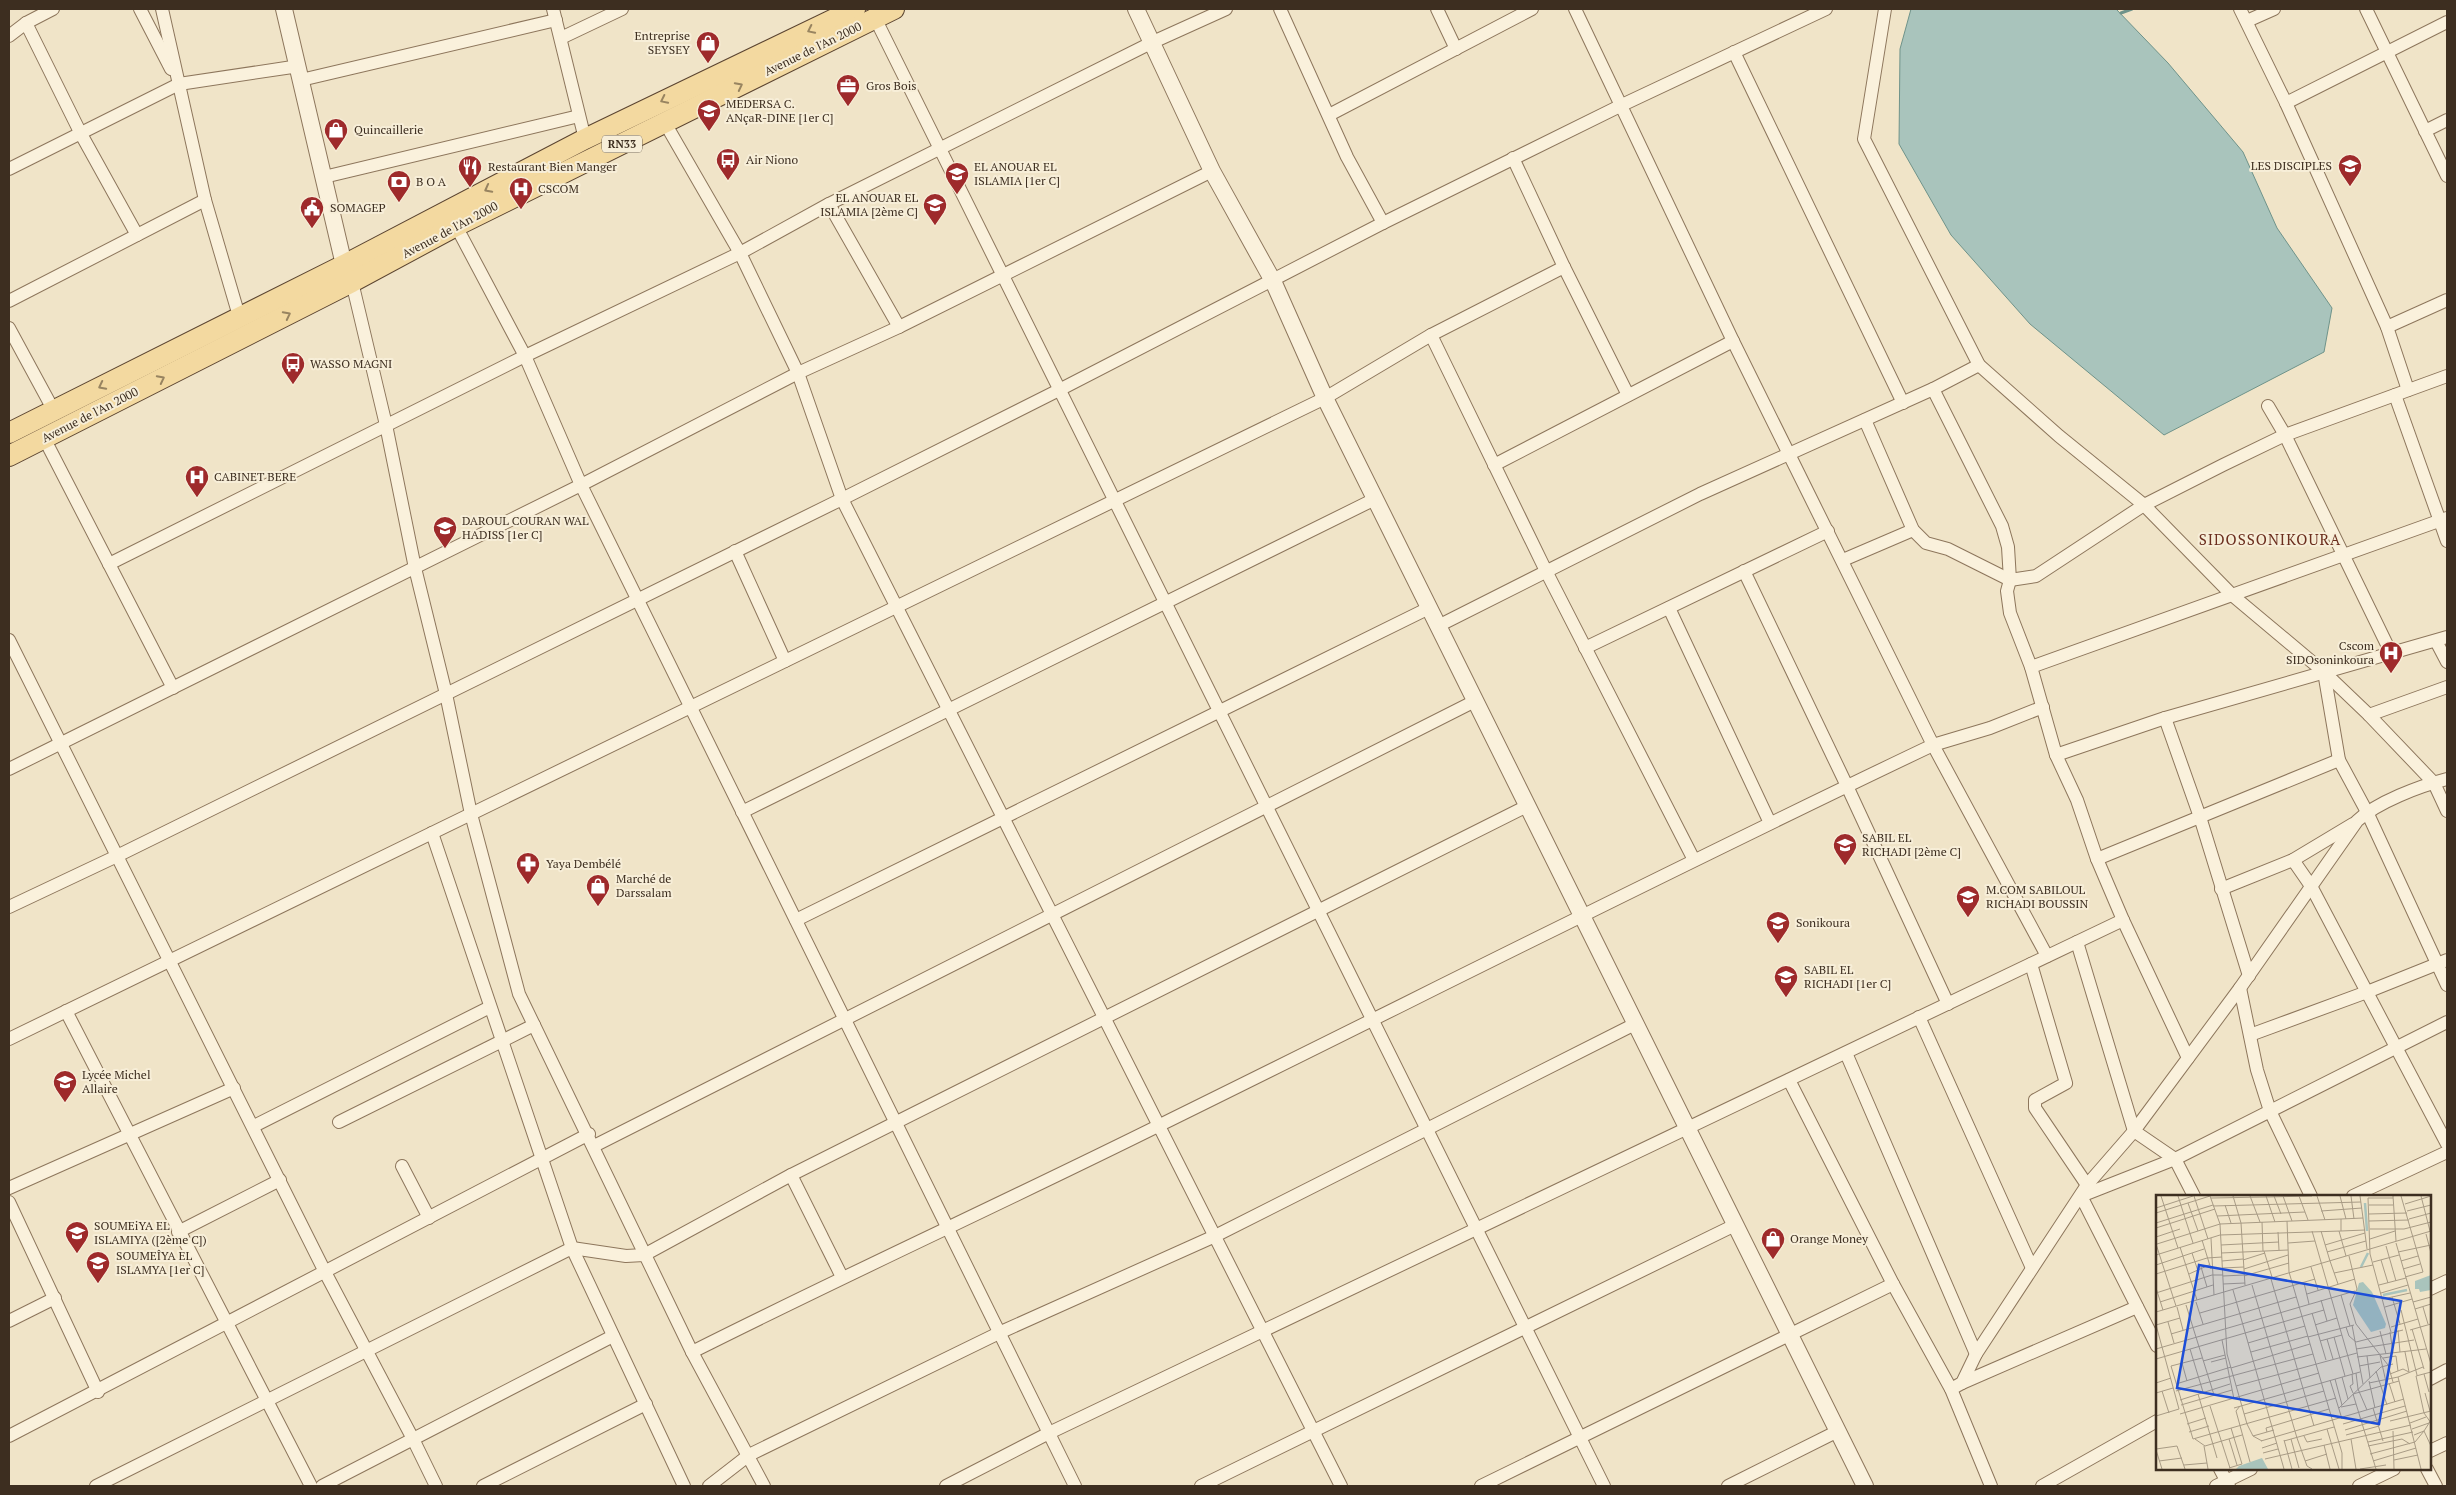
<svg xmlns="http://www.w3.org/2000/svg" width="2456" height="1495" font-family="'PT Serif',serif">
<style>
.water{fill:#a9c4bc;stroke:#6f938a}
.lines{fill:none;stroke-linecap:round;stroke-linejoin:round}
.stream{stroke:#6f938a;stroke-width:3}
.minor-casing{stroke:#8d765c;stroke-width:14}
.tertiary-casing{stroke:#8d765c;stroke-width:18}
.primary-casing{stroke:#5b4430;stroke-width:22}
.minor{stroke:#faf1dc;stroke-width:12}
.tertiary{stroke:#faf1dc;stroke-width:16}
.primary{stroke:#f3d9a0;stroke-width:20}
.oneway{stroke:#988460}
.labels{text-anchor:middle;stroke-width:4;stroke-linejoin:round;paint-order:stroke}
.shield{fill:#f7eed8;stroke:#756857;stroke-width:1}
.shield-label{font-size:11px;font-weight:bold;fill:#3d2e20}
.poi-label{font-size:12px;fill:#3d2e20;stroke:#f7eed8;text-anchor:start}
.street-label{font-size:12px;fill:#3d2e20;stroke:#f7eed8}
.quarter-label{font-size:15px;letter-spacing:1px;fill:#6b2e1e;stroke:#f7eed8}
.inset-river{fill:none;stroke:#a9c4bc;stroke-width:2.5}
.inset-road{fill:none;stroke:#a89b85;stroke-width:1}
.view{fill:#1d4ed8;fill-opacity:0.15;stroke:#1d4ed8;stroke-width:2.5}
.inset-edge{fill:none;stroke:#3d2e20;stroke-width:2.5}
</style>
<rect width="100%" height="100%" fill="#f0e4c8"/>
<polygon class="water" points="1911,9 2116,9 2168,63 2243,152 2277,228 2332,308 2324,352 2164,435 2030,324 1951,235 1899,144 1900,49"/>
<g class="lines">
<polyline class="stream" points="2121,13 2132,9"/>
<g class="minor-casing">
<g id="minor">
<polyline points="140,9 171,69"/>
<polyline points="162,9 205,200 239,316"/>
<polyline points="553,9 585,139"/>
<polyline points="1280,9 1347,157 1383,223"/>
<polyline points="1437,9 1456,49"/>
<polyline points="1575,9 1733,341 1933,745 2047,956"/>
<polyline points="1885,9 1864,139 1979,365 2059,436 2144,505 2232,595 2324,672 2369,715 2434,783 2447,811"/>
<polyline points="2240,9 2286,103 2387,327 2408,390"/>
<polyline points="2366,9 2447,176"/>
<polyline points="875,18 1604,1486"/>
<polyline points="2247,21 2274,9"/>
<polyline points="26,23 81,134 137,235"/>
<polyline points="9,36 26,23 53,9"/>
<polyline points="561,38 622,9"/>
<polyline points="1734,52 1903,403"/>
<polyline points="301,80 556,20"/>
<polyline points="2286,103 2447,22"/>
<polyline points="1329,115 1532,9"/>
<polyline points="665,123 740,253 798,373 842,499 1341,1486"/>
<polyline points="2425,131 2447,120"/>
<polyline points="1513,158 1564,267 1628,395"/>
<polyline points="9,169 179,84 299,66"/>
<polyline points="324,177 579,116"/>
<polyline points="829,204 899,327"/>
<polyline points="456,226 525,356 581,485 1075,1486"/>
<polyline points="352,282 386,425 415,568 446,694 471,814 519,994 692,1352 764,1486"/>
<polyline points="9,301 205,200"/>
<polyline points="2387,327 2447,300"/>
<polyline points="9,328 54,411"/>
<polyline points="1431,335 1546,571 1694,860"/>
<polyline points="1933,389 2002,526 2008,547 2010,580 2007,591 2010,613 2031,667 2056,755 2077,800 2097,859 2123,920 2188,1058"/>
<polyline points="2395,395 2447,541"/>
<polyline points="2268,406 2285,435 2392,655"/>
<polyline points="1865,420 1913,530 1926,543 1948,549 2010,580 2036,576 2144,505 2223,465 2285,435 2447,376"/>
<polyline points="44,438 173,688"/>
<polyline points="1494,465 1733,341"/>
<polyline points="735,551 785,661"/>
<polyline points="1843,560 1913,530"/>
<polyline points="109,564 525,356 740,253 829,204 1153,42 1226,9"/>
<polyline points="1744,571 1847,786 1948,1004"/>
<polyline points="1669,608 1770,823"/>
<polyline points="1438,626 1700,494 1933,389 1979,365"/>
<polyline points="9,640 325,1272 413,1439 436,1486"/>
<polyline points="2436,641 2447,662"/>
<polyline points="1585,648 1828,531"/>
<polyline points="2031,667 2447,518"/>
<polyline points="2324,672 2339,760 2367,812 2447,985"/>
<polyline points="2369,715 2447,687"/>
<polyline points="2165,718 2200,817 2249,976"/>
<polyline points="2056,755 2165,718 2447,637"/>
<polyline points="9,769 581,485 798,373 899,327 1212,171"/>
<polyline points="742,812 1375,499"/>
<polyline points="432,833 572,1248 684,1486"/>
<polyline points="2097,859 2339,760"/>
<polyline points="2293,860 2311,886 2447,1144"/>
<polyline points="2221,889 2293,860 2353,824"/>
<polyline points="9,907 117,856 842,499 1061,389 1383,223 1622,105 1826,9"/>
<polyline points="796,920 1429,608"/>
<polyline points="2077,942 2134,1131 2175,1159 2194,1196"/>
<polyline points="2031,964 2066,1083 2035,1100 2035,1108 2087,1185"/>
<polyline points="2240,988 2257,1070 2270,1111 2311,1196"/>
<polyline points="66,1011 311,1486"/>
<polyline points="1919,1017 2032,1268"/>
<polyline points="2250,1035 2367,992 2447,960"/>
<polyline points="9,1039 1325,398 1431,335 1564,267"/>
<polyline points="1846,1053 1976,1354"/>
<polyline points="1789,1080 1893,1284 1951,1389 1991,1486"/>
<polyline points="339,1122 534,1025"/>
<polyline points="254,1126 490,1007"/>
<polyline points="594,1146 1475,701"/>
<polyline points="402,1166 429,1218"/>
<polyline points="791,1175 842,1277"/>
<polyline points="9,1188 234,1088"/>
<polyline points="2353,1196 2447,1152"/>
<polyline points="9,1202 98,1392"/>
<polyline points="178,1232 280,1180"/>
<polyline points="2430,1289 2447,1281"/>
<polyline points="9,1321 55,1298"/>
<polyline points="2157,1346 2081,1196 2175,1159 2447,1022"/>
<path d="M692 1352C847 1274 1005 1202 1160 1125 1418 998 1674 868 1933 745L1990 728 2043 707"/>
<polyline points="2430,1379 2447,1370"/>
<polyline points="1962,1383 2137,1307"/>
<path d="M1951 1389 1962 1383 1976 1354 2087 1185 2134 1131 2240 988 2357 821C2377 802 2420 786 2447 779"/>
<polyline points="9,1436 589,1134"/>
<polyline points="2430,1451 2447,1443"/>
<polyline points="2220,1469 2229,1486"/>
<polyline points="2427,1469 2436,1486"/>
<polyline points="96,1486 572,1248 626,1256 644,1255 791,1175 1527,806"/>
<polyline points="322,1486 613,1336"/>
<polyline points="483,1486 646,1404"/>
<polyline points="709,1486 749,1455 1001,1332 1215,1236 1635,1024"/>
<polyline points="946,1486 1049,1433 2123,920"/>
<polyline points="1201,1486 1735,1225"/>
<polyline points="1481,1486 1893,1284"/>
<polyline points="1728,1486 1838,1431"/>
<polyline points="2042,1486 2157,1421"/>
<polyline points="2216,1486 2251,1469"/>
<polyline points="2359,1486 2394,1469"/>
</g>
</g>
<g class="tertiary-casing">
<g id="tertiary">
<polyline points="284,9 344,265 349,276"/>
<polyline points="1136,9 1212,171 1273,281 1325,398 1865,1486"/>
</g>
</g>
<g class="primary-casing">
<g id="primary">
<polyline points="9,433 344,265 585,139 855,9"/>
<polyline points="9,456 352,282 456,226 894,9"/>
</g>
</g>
<use href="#minor" class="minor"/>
<use href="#tertiary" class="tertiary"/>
<use href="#primary" class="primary"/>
</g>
<defs><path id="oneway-chevron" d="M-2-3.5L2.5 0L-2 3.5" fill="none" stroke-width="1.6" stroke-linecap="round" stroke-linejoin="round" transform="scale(1.25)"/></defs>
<g class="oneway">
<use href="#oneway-chevron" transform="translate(811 30) rotate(154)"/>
<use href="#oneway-chevron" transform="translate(739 86) rotate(-27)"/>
<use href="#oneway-chevron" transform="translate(664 100) rotate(154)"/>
<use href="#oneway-chevron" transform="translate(488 189) rotate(152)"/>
<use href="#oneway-chevron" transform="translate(287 315) rotate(-27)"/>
<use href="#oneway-chevron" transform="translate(161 379) rotate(-27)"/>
<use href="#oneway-chevron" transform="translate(102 386) rotate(153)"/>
</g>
<defs>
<g id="shop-pin" transform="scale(1.25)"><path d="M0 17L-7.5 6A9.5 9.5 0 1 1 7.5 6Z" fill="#9e2a2b" stroke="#f7eed8"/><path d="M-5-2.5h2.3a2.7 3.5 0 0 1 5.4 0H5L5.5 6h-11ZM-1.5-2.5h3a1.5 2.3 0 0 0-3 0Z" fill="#fff"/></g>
<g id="office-pin" transform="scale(1.25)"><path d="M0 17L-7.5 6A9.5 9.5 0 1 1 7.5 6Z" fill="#9e2a2b" stroke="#f7eed8"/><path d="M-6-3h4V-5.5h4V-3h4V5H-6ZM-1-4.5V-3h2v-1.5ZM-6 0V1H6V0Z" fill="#fff"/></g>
<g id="school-pin" transform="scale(1.25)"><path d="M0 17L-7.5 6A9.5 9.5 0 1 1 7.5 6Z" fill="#9e2a2b" stroke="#f7eed8"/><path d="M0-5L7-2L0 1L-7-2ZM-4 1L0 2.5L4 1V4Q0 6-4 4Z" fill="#fff"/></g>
<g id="bus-pin" transform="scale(1.25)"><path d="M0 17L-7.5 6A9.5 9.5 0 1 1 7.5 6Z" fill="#9e2a2b" stroke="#f7eed8"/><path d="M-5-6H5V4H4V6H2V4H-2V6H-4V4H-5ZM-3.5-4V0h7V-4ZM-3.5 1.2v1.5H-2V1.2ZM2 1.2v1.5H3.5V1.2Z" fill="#fff"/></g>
<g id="restaurant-pin" transform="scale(1.25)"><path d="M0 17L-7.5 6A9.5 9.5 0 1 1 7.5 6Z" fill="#9e2a2b" stroke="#f7eed8"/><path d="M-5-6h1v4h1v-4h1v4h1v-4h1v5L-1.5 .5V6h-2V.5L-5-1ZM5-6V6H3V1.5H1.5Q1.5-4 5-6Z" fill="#fff"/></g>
<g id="bank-pin" transform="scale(1.25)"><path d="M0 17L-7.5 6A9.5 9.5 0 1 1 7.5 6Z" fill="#9e2a2b" stroke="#f7eed8"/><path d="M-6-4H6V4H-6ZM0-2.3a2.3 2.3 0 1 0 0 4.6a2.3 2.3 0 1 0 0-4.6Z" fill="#fff"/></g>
<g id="hospital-pin" transform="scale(1.25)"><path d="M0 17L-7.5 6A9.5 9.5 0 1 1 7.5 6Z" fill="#9e2a2b" stroke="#f7eed8"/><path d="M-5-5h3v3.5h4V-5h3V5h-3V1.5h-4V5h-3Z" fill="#fff"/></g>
<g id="civic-pin" transform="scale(1.25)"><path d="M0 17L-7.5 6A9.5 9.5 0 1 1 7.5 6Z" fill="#9e2a2b" stroke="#f7eed8"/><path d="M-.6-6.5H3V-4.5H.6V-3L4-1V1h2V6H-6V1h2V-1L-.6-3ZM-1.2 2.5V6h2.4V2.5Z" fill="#fff"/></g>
<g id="pharmacy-pin" transform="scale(1.25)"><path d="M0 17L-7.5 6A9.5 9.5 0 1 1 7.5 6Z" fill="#9e2a2b" stroke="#f7eed8"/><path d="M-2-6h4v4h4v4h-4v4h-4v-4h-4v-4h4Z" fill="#fff"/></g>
</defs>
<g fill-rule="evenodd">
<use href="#shop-pin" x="708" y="43"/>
<use href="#office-pin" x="848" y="86"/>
<use href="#school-pin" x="709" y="111"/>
<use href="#shop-pin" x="336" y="130"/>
<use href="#bus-pin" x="728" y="160"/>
<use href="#school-pin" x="2350" y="166"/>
<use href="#restaurant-pin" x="470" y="167"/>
<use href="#school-pin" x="957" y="174"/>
<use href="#bank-pin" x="399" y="182"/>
<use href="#hospital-pin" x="521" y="189"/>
<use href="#school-pin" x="935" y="205"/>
<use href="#civic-pin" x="312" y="208"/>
<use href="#bus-pin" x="293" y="364"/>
<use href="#hospital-pin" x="197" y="477"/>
<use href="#school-pin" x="445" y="528"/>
<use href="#hospital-pin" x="2391" y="653"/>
<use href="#school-pin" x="1845" y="845"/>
<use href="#pharmacy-pin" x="528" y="864"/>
<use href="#shop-pin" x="598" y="886"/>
<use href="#school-pin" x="1968" y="897"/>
<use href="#school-pin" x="1778" y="923"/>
<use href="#school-pin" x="1786" y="977"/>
<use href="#school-pin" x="65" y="1082"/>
<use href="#school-pin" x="77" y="1233"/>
<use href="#shop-pin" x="1773" y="1239"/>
<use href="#school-pin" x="98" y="1263"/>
</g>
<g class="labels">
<rect class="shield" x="602" y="135.5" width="40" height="17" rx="4"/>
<g class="shield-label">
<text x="622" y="148">RN33</text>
</g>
<g class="poi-label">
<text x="690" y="40" text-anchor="end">Entreprise<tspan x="690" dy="14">SEYSEY</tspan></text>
<text x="866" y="90">Gros Bois</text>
<text x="726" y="108">MEDERSA C.<tspan x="726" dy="14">ANçaR-DINE [1er C]</tspan></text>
<text x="354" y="134">Quincaillerie</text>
<text x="746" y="164">Air Niono</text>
<text x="2332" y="170" text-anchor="end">LES DISCIPLES</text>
<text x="488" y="171">Restaurant Bien Manger</text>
<text x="974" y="171">EL ANOUAR EL<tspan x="974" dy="14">ISLAMIA [1er C]</tspan></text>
<text x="416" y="186">B O A</text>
<text x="538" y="193">CSCOM</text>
<text x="918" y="202" text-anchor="end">EL ANOUAR EL<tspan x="918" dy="14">ISLAMIA [2ème C]</tspan></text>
<text x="330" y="212">SOMAGEP</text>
<text x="310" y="368">WASSO MAGNI</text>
<text x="214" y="481">CABINET BERE</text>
<text x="462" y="525">DAROUL COURAN WAL<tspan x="462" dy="14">HADISS [1er C]</tspan></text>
<text x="2374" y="650" text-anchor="end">Cscom<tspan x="2374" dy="14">SIDOsoninkoura</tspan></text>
<text x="1862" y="842">SABIL EL<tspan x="1862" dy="14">RICHADI [2ème C]</tspan></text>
<text x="546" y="868">Yaya Dembélé</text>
<text x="616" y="883">Marché de<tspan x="616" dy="14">Darssalam</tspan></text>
<text x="1986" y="894">M.COM SABILOUL<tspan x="1986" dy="14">RICHADI BOUSSIN</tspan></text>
<text x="1796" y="927">Sonikoura</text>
<text x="1804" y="974">SABIL EL<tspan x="1804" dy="14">RICHADI [1er C]</tspan></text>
<text x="82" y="1079">Lycée Michel<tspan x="82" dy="14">Allaire</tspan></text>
<text x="94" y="1230">SOUMEiYA EL<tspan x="94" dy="14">ISLAMIYA ([2ème C])</tspan></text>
<text x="1790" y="1243">Orange Money</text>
<text x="116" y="1260">SOUMEÎYA EL<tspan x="116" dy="14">ISLAMYA [1er C]</tspan></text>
</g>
<g class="street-label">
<text transform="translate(813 49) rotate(-26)" y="4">Avenue de l'An 2000</text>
<text transform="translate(450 230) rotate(-28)" y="4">Avenue de l'An 2000</text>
<text transform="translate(90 415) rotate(-27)" y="4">Avenue de l'An 2000</text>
</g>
<g class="quarter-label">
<text x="2270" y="545">SIDOSSONIKOURA</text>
</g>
</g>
<g transform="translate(2156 1195)">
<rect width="275" height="275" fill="#f0e4c8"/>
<path d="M275 80V95L264 97 263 94H259V86ZM207 87 216 97 230 129 229 133 215 137 197 110 203 88ZM106 263 112 274H80L83 271Z" fill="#a9c4bc"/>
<path class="inset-river" d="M209 8 211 36M205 72 212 58M227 100 251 95"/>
<path class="inset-road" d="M5 1 22 53M22 1 37 48M38 1 52 44M54 1 64 29 71 159 91 229 97 241 106 246M77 1 85 28 89 90M94 1 104 27M110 1 119 27M118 1 125 19M127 1 136 26M143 1 152 25M161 1 169 25M184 1 190 24M195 1 198 24M237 1 240 46M245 1 267 77 249 82M265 1 274 36M110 2 156 1M55 3 110 2M32 8 42 36M249 9 275 1M69 10 75 28M213 10H237M57 11 205 7M0 13 37 1M165 16 206 13M251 16 275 10M0 18 54 1M213 19 251 18M61 21 149 17M207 23 211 54M253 24 275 18M131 26 133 77 186 258V274M213 26 253 25M106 27 107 56M0 28 57 10M0 33 59 14M214 34H248L275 27M165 36 174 66M183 36 190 61M185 36 209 35M122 37 123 55M270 39 275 58M0 42 24 34M55 43 58 100M214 44 239 36M46 45 55 74M159 46 197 179M132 48 159 46 156 36M240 48 275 169M0 49 20 111M1 49 64 29 185 24M65 50 123 47M169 50 209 38M230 51 240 86M24 52 41 105M108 56 116 82M171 57 210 46M242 57 275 50M36 58 42 76M65 58 132 55M0 60 64 40 185 36V24L207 23 204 1M193 61 201 94 194 109 200 129 232 170 237 187M87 65 109 58M225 65 232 88M66 66 87 64M174 66 182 89M245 66 262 61M217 67 243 60M0 70 48 54M45 72 51 92M155 72 162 95M66 73 88 72M88 74 132 60M247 74 264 69M178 78 217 70M0 79 51 63 66 62M33 79 53 70M67 81 88 80M88 81 133 68M115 84 158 231M148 88 153 109M67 89 89 88M96 90 141 243 151 271 156 274M223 90 250 83M0 93 7 115M77 95 128 274M0 98 56 80H67M225 98 252 90M151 99 199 84M185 100 194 131M236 102 244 129M227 104 254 98M165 105 171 126M4 107 57 90M40 107 47 129M257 107 275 102M30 110 58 200M21 112 27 135M229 112 256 104M267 112 272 129M259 114 275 109M245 115 261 180M0 117 275 36M44 118 159 84M156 118 170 165M12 127 18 148M0 130 24 123M0 130 23 214 0 221M159 130 181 123M196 130 207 189M190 132 193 141 200 147 247 135M235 132 262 124M256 134 268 174M242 135 244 157M254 135 275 129M224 136 230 159M234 137 237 158M235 137 214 59 212 3H237M15 139 140 102M152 142 198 130M178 142 189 181M171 144 177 164M66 145 78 204M164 146 186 140M92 148 149 131M0 154 199 96M34 154 47 197M200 154 258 145M95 157 152 141M249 157 253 177M224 160 230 187M211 161 214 183M201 162 270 154M227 163 240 161 242 176M0 164 168 115M47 166 69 160M55 167 70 163M26 168 31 186M15 171 37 244 180 203M15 171 46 163M203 171 224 167M75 173 154 149M220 176 231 210M275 177 260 181 268 218 275 228M200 178 202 194 211 215M196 179 197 189 194 191 197 198M234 179 247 174 253 177M268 179 273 197M186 182 192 204M242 182 265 274M179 184 186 210M174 185 186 224M213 186 219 213M0 188 15 183M213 188 242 182 267 172M233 188 239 207M20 189 75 172M80 191 201 158M6 196 13 218M20 196 157 159M0 198 17 193M269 198 274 216M42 199 61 263M24 205 74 189M25 210 76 195M54 211 74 273M84 211 80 216 94 267M185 212 200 209M78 213 204 177M183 213 225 172 237 169M217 213 227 246M24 219 163 178M88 219 168 196M234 226 275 216M254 228 270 222M31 229 50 223M187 229 249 211M171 234 183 274M256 234 273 228M189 235 251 216M237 236 238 274M268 236 275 251M33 237 53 231M111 237 110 233 173 214M190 240 223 231M258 240 268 236 275 225M97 241 118 235M148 241 151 247 166 244M39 244 49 251 86 240M73 244 81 270M135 244 143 273M195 244 200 274M128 245 136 274M105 246 248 204M128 246 178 232M212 247 257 237M168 250 174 274M48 251 52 274M212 251 246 244 254 249M106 253 121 248M0 254 21 251 29 274M0 255 6 274M107 258 122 254M214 259 259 247 268 236M109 264 255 230M238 265 262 260M3 266 26 263M149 266 171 259M217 266 260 253M28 270 51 268M73 273 86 269 75 233M204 274 230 270M220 274 197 199 243 186"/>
<path class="view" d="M43 70 245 106 223 229 21 193Z"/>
<rect width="275" height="275" class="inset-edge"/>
</g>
<rect width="2456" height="1495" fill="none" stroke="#3d2e20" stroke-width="20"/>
</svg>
